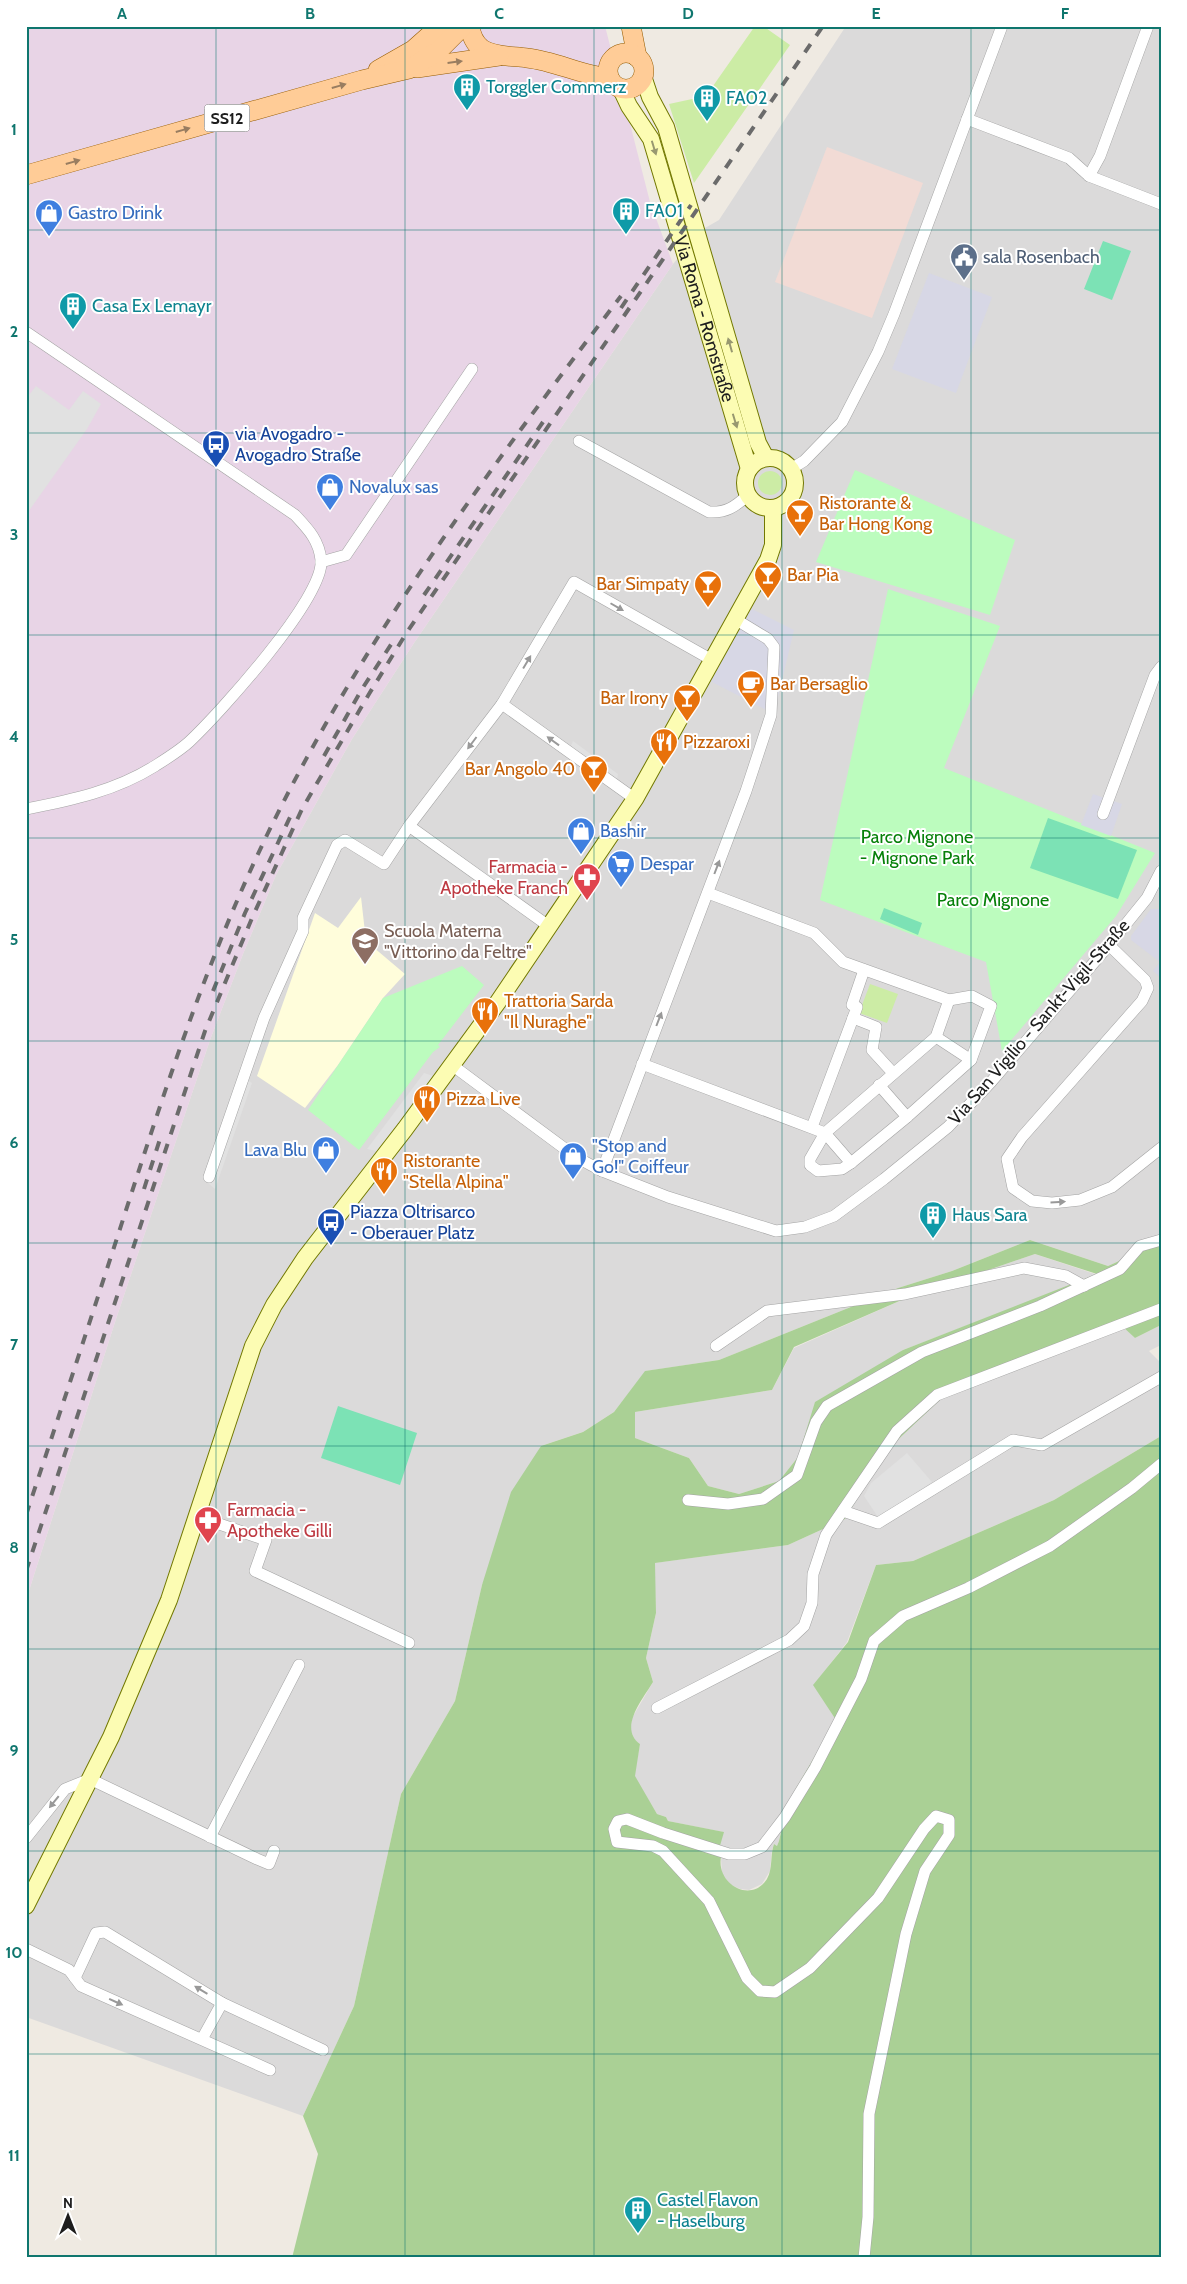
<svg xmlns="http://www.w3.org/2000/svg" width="1187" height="2284" font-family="Cabin,sans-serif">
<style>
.residential{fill:#dbdada}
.industrial{fill:#e8d4e6}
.education{fill:#fffddb}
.military{fill:#f2dbd5}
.grass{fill:#cceca5}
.forest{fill:#aad095;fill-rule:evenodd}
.park{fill:#bcfcbe}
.pitch{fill:#7ce2b5}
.parking{fill:#e1e1e1}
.plaza{fill:#d7d7e5}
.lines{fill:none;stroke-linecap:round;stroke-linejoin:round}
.street-casing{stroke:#a4a4a4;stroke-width:12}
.secondary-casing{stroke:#727800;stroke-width:18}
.primary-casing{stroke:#965c00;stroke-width:20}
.street{stroke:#fff;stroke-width:11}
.secondary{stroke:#fcfcb3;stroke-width:16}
.primary{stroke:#ffcc97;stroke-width:19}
.rail{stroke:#6b6b6b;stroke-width:4;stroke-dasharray:10 10;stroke-linecap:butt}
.oneway{fill:#997d60}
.oneway2{fill:#989870}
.oneway3{fill:#999}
.grid{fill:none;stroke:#0f766e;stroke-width:1;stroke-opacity:0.55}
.labels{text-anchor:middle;stroke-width:4;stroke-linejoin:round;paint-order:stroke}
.shield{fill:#fff;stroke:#616161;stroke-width:1}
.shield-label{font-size:16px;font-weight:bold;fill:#1d1d1d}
.culture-label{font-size:18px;fill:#0d838f;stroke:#fff;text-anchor:start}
.shop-label{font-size:18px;fill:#366cbe;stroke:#fff;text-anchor:start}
.service-label{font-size:18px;fill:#4e5e75;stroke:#fff;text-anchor:start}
.street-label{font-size:18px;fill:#1d1d1d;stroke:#fff}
.transit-label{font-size:18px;fill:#164399;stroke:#fff;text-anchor:start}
.food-label{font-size:18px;fill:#c56008;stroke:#fff;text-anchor:start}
.park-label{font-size:18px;fill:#068009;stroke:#fff}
.health-label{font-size:18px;fill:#be3a42;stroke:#fff;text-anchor:end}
.education-label{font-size:18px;fill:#785e54;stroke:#fff;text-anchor:start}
.neatline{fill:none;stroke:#0f766e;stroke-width:2}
.grid-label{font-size:16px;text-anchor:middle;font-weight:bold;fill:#0f766e}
</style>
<rect width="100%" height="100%" fill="#efeae2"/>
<g class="residential">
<polygon points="846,26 1161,26 1161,1242 1108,1266 1030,1240 952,1271 898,1288 719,1360 646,1371 614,1412 583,1432 541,1446 482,1585 455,1701 401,1794 354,2006 303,2116 26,2017 26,1600 116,1319 210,1040 243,954 276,875 352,739 414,643 673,264 705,228 719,220"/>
<polygon points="1035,1254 1098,1275 903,1350 798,1457 779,1481 739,1494 708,1486 689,1458 635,1438 635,1412 772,1390 794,1348 904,1299"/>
<polygon points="1161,1325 1161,1345 1149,1351 1161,1363 1161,1436 1054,1500 913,1561 876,1565 847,1642 814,1685 836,1720 788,1802 779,1841 777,1846 774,1844 772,1850 770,1871 762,1884 749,1890 740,1889 731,1885 722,1875 721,1858 717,1856 723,1832 668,1821 666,1817 657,1814 634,1776 640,1744 635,1740 630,1730 632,1718 653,1682 646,1658 656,1613 654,1563 788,1545 845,1519 885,1452 941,1399 1123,1326 1135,1338"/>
</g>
<polygon class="industrial" points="26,26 605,26 650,202 673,264 414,643 352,739 276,875 243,954 210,1040 116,1319 26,1600"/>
<polygon class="education" points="361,897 366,941 405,974 383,998 338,1065 305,1108 257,1076 315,913 338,928"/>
<polygon class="military" points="827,147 923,183 872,318 775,282"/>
<g class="grass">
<polygon points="755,26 763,26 790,45 694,183 669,104 706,96"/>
<circle cx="770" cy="483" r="12"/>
<polygon points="870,984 898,994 887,1023 859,1013"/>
</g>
<path class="forest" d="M1030 1240 1108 1266 1161 1242V1325L1135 1338 1122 1326 941 1399 885 1452 845 1519 788 1545 655 1563 656 1613 646 1658 653 1682C643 1699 618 1728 640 1744L635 1776 657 1814 666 1817 668 1821 724 1832 717 1856 721 1857C716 1884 751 1904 767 1879 773 1868 770 1855 774 1844L777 1846 779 1841 788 1802 836 1720 813 1685 848 1642 876 1565 913 1561 1054 1500 1161 1436V2258H292L318 2154 303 2116 354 2006 401 1794 455 1701 482 1585 511 1492 541 1446 583 1432 614 1412 645 1371 719 1360 898 1288 952 1271ZM1035 1254 1097 1274 903 1350 815 1402 798 1457 779 1481 739 1494 708 1486 689 1458 635 1438V1412L772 1390 794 1347 904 1299Z"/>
<g class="park">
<polygon points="855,470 1015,540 990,615 816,562"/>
<polygon points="888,589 1000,626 944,768 1155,853 1116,916 1002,1051 986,962 820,900"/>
<polygon points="462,966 484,985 438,1045 440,1047 433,1052 359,1150 308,1110 383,998"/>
</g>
<g class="pitch">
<polygon points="1103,241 1131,251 1112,300 1084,289"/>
<polygon points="1048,818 1137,850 1118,899 1030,868"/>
<polygon points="884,908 922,923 918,935 880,919"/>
<polygon points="338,1406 417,1433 400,1485 321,1458"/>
</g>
<g class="parking">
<polygon points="36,386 69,410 83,391 101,404 87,429 26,515 26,399"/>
<polygon points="573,741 618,774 616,784 569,751"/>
<polygon points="424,1073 433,1076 422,1092 377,1151 367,1149"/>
<polygon points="246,1078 252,1083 215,1189 209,1184"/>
<polygon points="907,1453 932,1482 878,1517 864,1496 871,1483"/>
</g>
<g class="plaza">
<polygon points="929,273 992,297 956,393 892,369"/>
<polygon points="750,608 794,630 774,714 710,681"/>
<polygon points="1093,794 1122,804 1111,836 1081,825"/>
<polygon points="1151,909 1161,909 1161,978 1153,971 1160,962 1131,940 1131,936"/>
</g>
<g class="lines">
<g class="street-casing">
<g id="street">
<polyline points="967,119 1069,158 1089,176 1161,204"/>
<polyline points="1089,176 1100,156 1148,26"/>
<path d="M26 332 295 515C308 529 319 540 321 560 325 597 218 715 189 742 179 751 166 759 155 766 115 791 72 800 26 809"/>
<path d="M579 441 709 512C726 513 735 507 748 495"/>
<polyline points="791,469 804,461 842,422 878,352 894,314 1002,26"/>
<polyline points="321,562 346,555 472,369"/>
<polyline points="502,704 635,799"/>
<polyline points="1103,814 1155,675 1161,667"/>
<polyline points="409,826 550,927"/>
<polyline points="1109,945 1145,980 1148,988 1142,1001 1022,1137 1007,1159 1013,1188 1032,1201 1052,1203 1080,1200 1112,1187 1161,1148"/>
<polyline points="864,970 852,1005 857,1007 853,1018 876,1027 872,1050 893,1073"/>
<polyline points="949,1000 972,996 991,1006 971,1060"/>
<polyline points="642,1064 825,1133 936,1037 949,1000 843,962 814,933 708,893"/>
<polyline points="452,1065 576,1157 602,1171 668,1197 776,1231 805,1227 834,1216 884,1179 948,1127 991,1082 1109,945 1147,898 1161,871"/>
<polyline points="907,1117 971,1060 936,1037"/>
<polyline points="812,1127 853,1018"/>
<polygon points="825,1133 851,1163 842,1169 818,1171 810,1165 810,1159"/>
<polyline points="851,1163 907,1117 879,1085"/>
<polyline points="602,1171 746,791 771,715 774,647 768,639 735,619"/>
<polyline points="209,1177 264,1018 303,931 303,918 337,845 345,840 384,864 409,826 502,704 574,582 712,660"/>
<polyline points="716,1346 767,1311 905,1294 1024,1268 1066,1276 1084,1286"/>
<polyline points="688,1500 728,1504 763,1499 797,1475 816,1422 827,1406 922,1352 1040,1306 1120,1269 1140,1246 1161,1240"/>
<polyline points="843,1511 878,1523 1013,1440 1042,1445 1161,1377"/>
<polyline points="196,1516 266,1540 255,1571 409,1643"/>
<polyline points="657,1708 789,1640 804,1626 812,1603 813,1574 826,1535 897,1431 937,1395 1161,1309"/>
<polyline points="210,1837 299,1665"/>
<polyline points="26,1838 65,1789 90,1779 257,1859 269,1864 274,1851"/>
<polyline points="26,1949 69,1970 81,1986 270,2070"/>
<polyline points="75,1978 96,1933 105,1932 222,2003 202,2039"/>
<polyline points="222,2003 323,2050"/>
<polyline points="864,2258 868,2217 869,2114 906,1934 925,1871 949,1835 949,1820 936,1816 924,1829 878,1898 810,1968 775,1992 760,1991 747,1978 709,1901 663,1851 653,1846 617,1842 614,1829 618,1821 627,1819 663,1833 729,1854 745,1854 762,1847 785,1817 815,1768 861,1679 874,1641 903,1616 968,1588 1050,1546 1132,1488 1161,1464"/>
</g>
</g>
<g class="secondary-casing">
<g id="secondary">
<polyline points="643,76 650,97 666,127 758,443 766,458"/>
<path id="s1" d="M621 89 629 106 651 139 749 469"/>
<circle cx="770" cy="483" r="25"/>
<polyline points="26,1906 111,1737 169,1600 253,1346 274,1305 305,1258 405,1129 498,1002 635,799 768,560 773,545 773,508"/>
</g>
</g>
<g class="primary-casing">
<g id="primary">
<path d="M470 26C471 36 474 43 482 49 494 57 513 56 527 58 555 61 581 75 609 78"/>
<polyline points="631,26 637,57"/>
<circle cx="626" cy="71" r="18"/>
<polyline points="417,68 499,56"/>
<polyline points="378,70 413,50 440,26"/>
<polyline points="26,175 362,80 409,69 438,51 463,26"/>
</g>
</g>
<use href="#street" class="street"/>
<use href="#secondary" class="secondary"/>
<use href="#primary" class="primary"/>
<g class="rail">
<polyline points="621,308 691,205"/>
<polyline points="424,595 543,422"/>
<polyline points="324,756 362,689 392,643"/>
<polyline points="213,991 245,913 291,815"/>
<polyline points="144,1189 160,1139"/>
<path d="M26 1515C61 1410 95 1306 129 1201 169 1077 210 953 267 835 361 641 491 467 621 296"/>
<polyline points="26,1571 205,1031 252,918 302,809 369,694 407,632 823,26"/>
</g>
</g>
<defs><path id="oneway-solid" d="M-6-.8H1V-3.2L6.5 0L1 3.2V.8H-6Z" transform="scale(1.25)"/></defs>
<g class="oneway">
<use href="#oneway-solid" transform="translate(455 62) rotate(-7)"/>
<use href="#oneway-solid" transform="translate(339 86) rotate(-16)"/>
<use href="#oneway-solid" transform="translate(183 130) rotate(-16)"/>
<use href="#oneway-solid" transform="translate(73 162) rotate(-16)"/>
</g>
<g class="oneway2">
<use href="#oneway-solid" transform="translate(654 148) rotate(73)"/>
<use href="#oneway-solid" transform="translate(730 345) rotate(-106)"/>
<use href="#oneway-solid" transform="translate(735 421) rotate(73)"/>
</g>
<g class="oneway3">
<use href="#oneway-solid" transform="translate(617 607) rotate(30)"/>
<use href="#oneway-solid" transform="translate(527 662) rotate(-59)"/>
<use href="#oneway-solid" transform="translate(553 741) rotate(-144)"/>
<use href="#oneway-solid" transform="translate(472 743) rotate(127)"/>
<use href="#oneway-solid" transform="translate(717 867) rotate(-69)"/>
<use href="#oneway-solid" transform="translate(659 1019) rotate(-69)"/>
<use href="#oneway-solid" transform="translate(1058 1202) rotate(-3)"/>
<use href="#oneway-solid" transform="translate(54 1802) rotate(129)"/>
<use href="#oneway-solid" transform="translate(201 1990) rotate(-149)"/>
<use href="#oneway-solid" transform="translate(116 2002) rotate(24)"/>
</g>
<path class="grid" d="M216 26V2258M405 26V2258M594 26V2258M782 26V2258M971 26V2258M26 230H1161M26 433H1161M26 635H1161M26 838H1161M26 1041H1161M26 1243H1161M26 1446H1161M26 1649H1161M26 1851H1161M26 2054H1161"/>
<defs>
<g id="building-pin" transform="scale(1.4375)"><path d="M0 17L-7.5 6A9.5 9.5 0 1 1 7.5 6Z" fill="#0f9aa8" stroke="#fff"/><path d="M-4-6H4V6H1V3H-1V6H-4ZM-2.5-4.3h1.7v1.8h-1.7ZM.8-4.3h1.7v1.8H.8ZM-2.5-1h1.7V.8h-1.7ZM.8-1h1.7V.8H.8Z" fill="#fff"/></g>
<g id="shop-pin" transform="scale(1.4375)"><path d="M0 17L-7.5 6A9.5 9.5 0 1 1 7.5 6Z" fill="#3f7fe0" stroke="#fff"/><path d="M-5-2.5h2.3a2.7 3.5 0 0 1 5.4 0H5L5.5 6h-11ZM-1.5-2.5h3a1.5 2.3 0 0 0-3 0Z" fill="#fff"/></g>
<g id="civic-pin" transform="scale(1.4375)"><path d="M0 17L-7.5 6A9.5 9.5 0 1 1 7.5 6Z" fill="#5c6f8a" stroke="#fff"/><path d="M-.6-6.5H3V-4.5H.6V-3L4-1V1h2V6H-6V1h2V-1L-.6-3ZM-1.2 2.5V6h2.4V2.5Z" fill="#fff"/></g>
<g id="bus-pin" transform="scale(1.4375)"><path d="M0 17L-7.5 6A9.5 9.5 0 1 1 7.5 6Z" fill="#1a4fb4" stroke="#fff"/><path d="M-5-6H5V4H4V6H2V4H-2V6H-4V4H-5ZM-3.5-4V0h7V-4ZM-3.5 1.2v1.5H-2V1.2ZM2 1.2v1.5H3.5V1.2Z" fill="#fff"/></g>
<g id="bar-pin" transform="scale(1.4375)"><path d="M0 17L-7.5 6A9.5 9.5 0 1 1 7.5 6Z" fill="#e8710a" stroke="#fff"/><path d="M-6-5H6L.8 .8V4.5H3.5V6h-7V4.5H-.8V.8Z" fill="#fff"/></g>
<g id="cafe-pin" transform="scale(1.4375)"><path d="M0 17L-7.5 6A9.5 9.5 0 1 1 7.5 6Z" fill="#e8710a" stroke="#fff"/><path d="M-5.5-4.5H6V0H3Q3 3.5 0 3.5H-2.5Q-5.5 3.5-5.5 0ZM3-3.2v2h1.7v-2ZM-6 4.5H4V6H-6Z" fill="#fff"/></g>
<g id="restaurant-pin" transform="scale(1.4375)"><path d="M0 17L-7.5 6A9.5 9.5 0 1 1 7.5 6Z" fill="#e8710a" stroke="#fff"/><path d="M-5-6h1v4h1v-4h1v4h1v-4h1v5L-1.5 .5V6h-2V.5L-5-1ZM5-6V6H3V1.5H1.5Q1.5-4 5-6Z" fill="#fff"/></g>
<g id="supermarket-pin" transform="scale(1.4375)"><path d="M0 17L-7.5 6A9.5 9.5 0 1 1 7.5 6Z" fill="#3f7fe0" stroke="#fff"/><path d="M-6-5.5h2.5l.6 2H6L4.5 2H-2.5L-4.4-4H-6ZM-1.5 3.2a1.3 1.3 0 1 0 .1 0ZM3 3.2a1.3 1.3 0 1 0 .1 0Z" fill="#fff"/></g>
<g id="pharmacy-pin" transform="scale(1.4375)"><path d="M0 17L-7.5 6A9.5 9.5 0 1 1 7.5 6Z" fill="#e0444e" stroke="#fff"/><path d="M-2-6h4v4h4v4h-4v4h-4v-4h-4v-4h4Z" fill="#fff"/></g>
<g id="school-pin" transform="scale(1.4375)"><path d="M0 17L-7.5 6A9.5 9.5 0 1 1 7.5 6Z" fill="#8d6e63" stroke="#fff"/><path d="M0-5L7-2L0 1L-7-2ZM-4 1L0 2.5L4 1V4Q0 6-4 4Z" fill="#fff"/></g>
</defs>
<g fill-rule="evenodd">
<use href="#building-pin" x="467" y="87"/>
<use href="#building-pin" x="707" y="98"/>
<use href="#building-pin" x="626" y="211"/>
<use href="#shop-pin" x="49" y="213"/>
<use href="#civic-pin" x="964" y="257"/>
<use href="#building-pin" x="73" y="306"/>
<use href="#bus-pin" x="216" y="444"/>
<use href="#shop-pin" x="330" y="487"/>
<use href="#bar-pin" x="800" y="513"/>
<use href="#bar-pin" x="768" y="575"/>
<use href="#bar-pin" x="708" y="584"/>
<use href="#cafe-pin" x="751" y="684"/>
<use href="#bar-pin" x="687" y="698"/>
<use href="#restaurant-pin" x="664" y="742"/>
<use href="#bar-pin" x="594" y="769"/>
<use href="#shop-pin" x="581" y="831"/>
<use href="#supermarket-pin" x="621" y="864"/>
<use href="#pharmacy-pin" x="587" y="877"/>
<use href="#school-pin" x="365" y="941"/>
<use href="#restaurant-pin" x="485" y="1011"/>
<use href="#restaurant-pin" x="427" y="1099"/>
<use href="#shop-pin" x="326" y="1150"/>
<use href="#shop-pin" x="573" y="1156"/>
<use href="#restaurant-pin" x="384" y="1171"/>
<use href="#building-pin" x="933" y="1215"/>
<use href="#bus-pin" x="331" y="1222"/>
<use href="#pharmacy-pin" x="208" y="1520"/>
<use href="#building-pin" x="638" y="2210"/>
</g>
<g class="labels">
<rect class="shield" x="204.5" y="104.5" width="45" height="27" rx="4"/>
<g class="shield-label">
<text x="227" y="124">SS12</text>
</g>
<g class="culture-label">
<text x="486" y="93">Torggler Commerz</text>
<text x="726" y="104">FA02</text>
<text x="645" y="217">FA01</text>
<text x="92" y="312">Casa Ex Lemayr</text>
<text x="952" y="1221">Haus Sara</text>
<text x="657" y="2206">Castel Flavon<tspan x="657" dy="21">- Haselburg</tspan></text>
</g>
<g class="shop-label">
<text x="68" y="219">Gastro Drink</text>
<text x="349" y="493">Novalux sas</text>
<text x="600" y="837">Bashir</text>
<text x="640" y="870">Despar</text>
<text x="592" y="1152">"Stop and<tspan x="592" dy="21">Go!" Coiffeur</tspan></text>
<text x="307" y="1156" text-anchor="end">Lava Blu</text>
</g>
<g class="service-label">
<text x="983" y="263">sala Rosenbach</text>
</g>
<g class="street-label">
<text dy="6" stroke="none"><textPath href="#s1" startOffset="246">Via Roma - Romstraße</textPath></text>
<text transform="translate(1039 1022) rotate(-49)" y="6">Via San Vigilio - Sankt-Vigil-Straße</text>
</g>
<g class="transit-label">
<text x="235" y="440">via Avogadro -<tspan x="235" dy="21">Avogadro Straße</tspan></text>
<text x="350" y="1218">Piazza Oltrisarco<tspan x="350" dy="21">- Oberauer Platz</tspan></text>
</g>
<g class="food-label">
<text x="819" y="509">Ristorante &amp;<tspan x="819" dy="21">Bar Hong Kong</tspan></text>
<text x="787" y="581">Bar Pia</text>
<text x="689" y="590" text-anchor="end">Bar Simpaty</text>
<text x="770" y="690">Bar Bersaglio</text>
<text x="668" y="704" text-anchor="end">Bar Irony</text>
<text x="683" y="748">Pizzaroxi</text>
<text x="575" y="775" text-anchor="end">Bar Angolo 40</text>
<text x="504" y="1007">Trattoria Sarda<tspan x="504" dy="21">"Il Nuraghe"</tspan></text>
<text x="446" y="1105">Pizza Live</text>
<text x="403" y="1167">Ristorante<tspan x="403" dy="21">"Stella Alpina"</tspan></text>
</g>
<g class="park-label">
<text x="917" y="843">Parco Mignone<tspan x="917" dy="21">- Mignone Park</tspan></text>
<text x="993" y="906">Parco Mignone</text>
</g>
<g class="health-label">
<text x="568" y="873">Farmacia -<tspan x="568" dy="21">Apotheke Franch</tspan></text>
<text x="227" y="1516" text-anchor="start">Farmacia -<tspan x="227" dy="21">Apotheke Gilli</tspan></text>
</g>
<g class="education-label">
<text x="384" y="937">Scuola Materna<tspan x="384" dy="21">"Vittorino da Feltre"</tspan></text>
</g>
</g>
<rect width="1187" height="2284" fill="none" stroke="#ffffff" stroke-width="55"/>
<g transform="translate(68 2216)" stroke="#ffffff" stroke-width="4" paint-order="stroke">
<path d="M0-4L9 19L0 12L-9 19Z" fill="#1d1d1d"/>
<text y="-8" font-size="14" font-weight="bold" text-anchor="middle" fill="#1d1d1d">N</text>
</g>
<rect x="28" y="28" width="1132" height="2228" class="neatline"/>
<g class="grid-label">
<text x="122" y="19">A</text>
<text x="310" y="19">B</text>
<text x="499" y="19">C</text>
<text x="688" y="19">D</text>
<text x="876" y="19">E</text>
<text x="1065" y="19">F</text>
<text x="14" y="135">1</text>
<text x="14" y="337">2</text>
<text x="14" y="540">3</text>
<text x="14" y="742">4</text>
<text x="14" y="945">5</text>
<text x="14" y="1148">6</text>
<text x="14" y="1350">7</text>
<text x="14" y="1553">8</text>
<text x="14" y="1756">9</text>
<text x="14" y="1958">10</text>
<text x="14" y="2161">11</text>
</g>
</svg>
